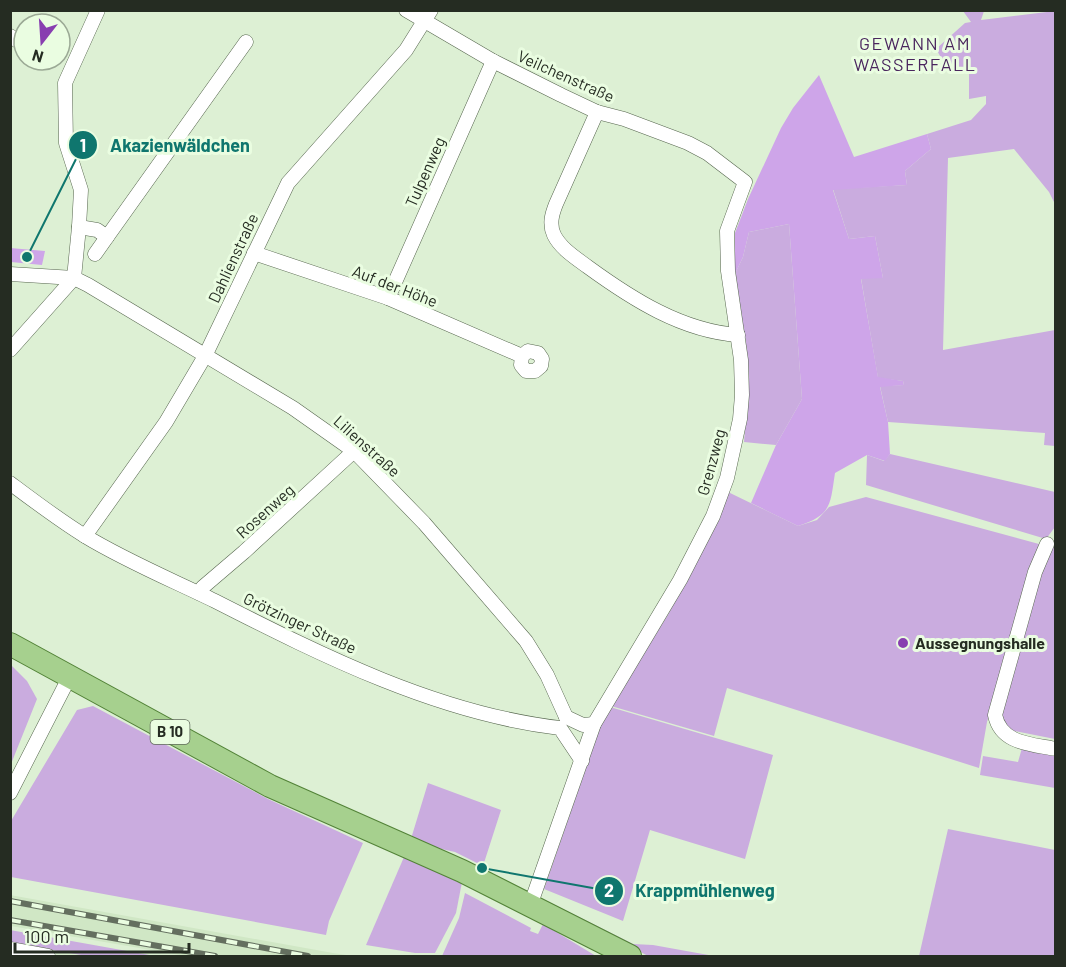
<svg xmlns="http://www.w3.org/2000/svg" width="1066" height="967" font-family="Barlow,sans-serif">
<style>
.built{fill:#d0e7c5}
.green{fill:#caacdf}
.forest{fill:#cea5e9}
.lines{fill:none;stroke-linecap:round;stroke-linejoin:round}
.street-casing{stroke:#56664e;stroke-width:15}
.primary-casing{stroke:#528237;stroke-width:24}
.street{stroke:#fff;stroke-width:14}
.primary{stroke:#a6d08e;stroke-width:22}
.rail-casing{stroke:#646f5f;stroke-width:6}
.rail{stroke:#eafde1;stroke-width:4;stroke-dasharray:11;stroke-linecap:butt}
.poi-dot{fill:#883eb0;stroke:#eafde1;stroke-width:2}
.labels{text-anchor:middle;stroke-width:6;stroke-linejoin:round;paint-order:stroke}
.shield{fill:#eafde1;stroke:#606b5b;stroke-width:1.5}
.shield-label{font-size:15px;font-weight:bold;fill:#252c22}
.street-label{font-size:16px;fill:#252c22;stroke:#eafde1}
.poi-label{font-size:16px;font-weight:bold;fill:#252c22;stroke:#eafde1;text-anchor:start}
.neighbourhood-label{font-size:18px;letter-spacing:1.5px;fill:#4a265e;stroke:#eafde1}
.leader{fill:none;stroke:#0f766e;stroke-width:2}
.callout-dot{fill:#0f766e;stroke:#eafde1;stroke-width:2}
.mark-label{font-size:18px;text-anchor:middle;font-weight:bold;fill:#fff}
.callout-label{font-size:18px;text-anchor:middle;font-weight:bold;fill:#0f766e;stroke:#eafde1;stroke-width:6;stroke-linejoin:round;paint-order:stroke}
</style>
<rect width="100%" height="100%" fill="#ddf0d4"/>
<polygon class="built" points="10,895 333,953 353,956 186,956 11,926"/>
<g class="green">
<polygon points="963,11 984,11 981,20 1055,11 1055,204 1049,192 1014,149 948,158 943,350 1055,330 1055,446 1044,445 1045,433 888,422 880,386 904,385 903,381 878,378 861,278 883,278 875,236 849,239 833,189 907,185 905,171 931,149 927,134 971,120 986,104 986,96 969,99 969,67 946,66 936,49 965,23 971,22"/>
<polygon points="789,224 802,399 776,445 744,442 748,393 746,342 734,276 743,257 749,232"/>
<polygon points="890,454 1055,492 1055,527 1046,539 866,485 867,455 884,461"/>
<polygon points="728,492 798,526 817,520 829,507 866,497 1039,544 987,722 979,768 727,688 714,736 611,706 669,613"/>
<polygon points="1055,540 1055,739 1009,730 999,719 1043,557"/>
<polygon points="11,665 27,681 37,699 11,764"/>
<polygon points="93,706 268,799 363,843 329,921 326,935 11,877 11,821 77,710"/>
<polygon points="610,707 773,755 745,859 650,830 623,921 544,889 600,727"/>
<polygon points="1022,748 1055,756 1055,788 980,775 983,756 1018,762"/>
<polygon points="428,783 501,810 483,866 455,852 410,842"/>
<polygon points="948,829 1055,850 1055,956 919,956"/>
<polygon points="404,857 462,882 456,913 435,953 415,953 366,945"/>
<polygon points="465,893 531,928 530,931 538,934 543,924 596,956 442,956 459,918"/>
<polygon points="541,898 633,944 653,945 714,956 648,956"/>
<polygon points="10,930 155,956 87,956 11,943"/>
</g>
<g class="forest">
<path d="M819 75 854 157 927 134 931 149 905 171 907 185 833 190 849 239 875 236 883 278 861 279 878 377 903 381 904 385 880 387 888 422 890 454 885 461 867 455 835 473C830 505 832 515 798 526L751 503 776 445 802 399 789 224 749 232 743 257 734 276 735 233 748 199 781 128 793 108Z"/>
<polygon points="10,248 45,251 42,265 11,262"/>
</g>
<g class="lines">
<g class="street-casing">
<g id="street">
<polyline points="406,10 493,61 561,95 597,112 624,119 688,143 707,153 745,182 727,231 728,271 741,360 742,395 740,419 727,478 713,516 680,580 594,724 530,906"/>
<polyline points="10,36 21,43"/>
<path d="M597 112 556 204C552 214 549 224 554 235 561 249 576 258 588 267 632 299 682 331 738 335"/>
<polyline points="79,227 81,190 66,143 65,83 98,10"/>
<polyline points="254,253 388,298 522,356 521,365 526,371 535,371 541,366 542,359 538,353 528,351 522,356"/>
<polyline points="95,254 107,237"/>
<polyline points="10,274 74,278 88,285 293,408 354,451 424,523 526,641 547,675 566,717"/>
<polyline points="388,298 493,61"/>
<polyline points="10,350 74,278 79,227 97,230 107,237 246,42"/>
<path d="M10 483C34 501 59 520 85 536 126 561 172 580 215 601 323 656 439 714 560 728L582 761"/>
<polyline points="85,536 166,422 205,356 288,183 406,50 431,10"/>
<path d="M1047 544 1035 572 995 715C1001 744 1031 744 1056 749"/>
<polyline points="199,593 203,587 244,552 354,451"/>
<polyline points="566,717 583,725 594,724"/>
<polyline points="10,793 70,676"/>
<polyline points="10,949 48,956"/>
</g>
</g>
<g class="primary-casing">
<polyline id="primary" points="10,644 270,786 462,871 630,956"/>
</g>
<use href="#street" class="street"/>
<use href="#primary" class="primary"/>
<g class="rail-casing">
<g id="rail">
<polyline points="10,901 308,956"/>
<polyline points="10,920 215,956"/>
</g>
</g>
<use href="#rail" class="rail"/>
</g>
<circle class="poi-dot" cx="903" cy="643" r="6"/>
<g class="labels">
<rect class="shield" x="150.5" y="720" width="39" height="24" rx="4.5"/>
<g class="shield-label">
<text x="170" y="737">B 10</text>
</g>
<g class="street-label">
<text transform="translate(566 76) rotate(24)" y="6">Veilchenstraße</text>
<text transform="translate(425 172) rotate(-66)" y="6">Tulpenweg</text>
<text transform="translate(233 258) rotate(-65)" y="6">Dahlienstraße</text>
<text transform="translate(395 286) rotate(21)" y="6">Auf der Höhe</text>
<text transform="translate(367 446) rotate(42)" y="6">Lilienstraße</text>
<text transform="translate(711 462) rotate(-75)" y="6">Grenzweg</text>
<text transform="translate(265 511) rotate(-42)" y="6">Rosenweg</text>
<text transform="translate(300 623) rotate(25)" y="6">Grötzinger Straße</text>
</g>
<g class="poi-label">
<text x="915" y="649">Aussegnungshalle</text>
</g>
<g class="neighbourhood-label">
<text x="915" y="50">GEWANN AM<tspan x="915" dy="21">WASSERFALL</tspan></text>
</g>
</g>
<path class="leader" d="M27 257L83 145M482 868L609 891"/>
<g class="callout-dot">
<circle cx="27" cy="257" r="6"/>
<circle cx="482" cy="868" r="6"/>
<circle cx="83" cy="145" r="15"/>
<circle cx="609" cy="891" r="15"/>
</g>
<g class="mark-label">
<text x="83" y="152">1</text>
<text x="609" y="897">2</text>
</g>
<g class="callout-label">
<text x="180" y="152">Akazienwäldchen</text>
<text x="705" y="897">Krappmühlenweg</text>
</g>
<rect width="1066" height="967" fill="none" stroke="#252c22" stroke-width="24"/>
<g transform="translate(42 42) rotate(197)"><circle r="28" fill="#eafde1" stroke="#9ba995" stroke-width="1.5"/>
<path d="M0-4.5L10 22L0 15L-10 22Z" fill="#883eb0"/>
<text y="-9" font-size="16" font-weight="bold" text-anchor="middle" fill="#252c22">N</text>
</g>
<path d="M15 943v9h174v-9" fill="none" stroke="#252c22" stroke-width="3"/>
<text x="24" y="943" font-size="18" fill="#252c22" stroke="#eafde1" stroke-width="4.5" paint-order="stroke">100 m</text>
</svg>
